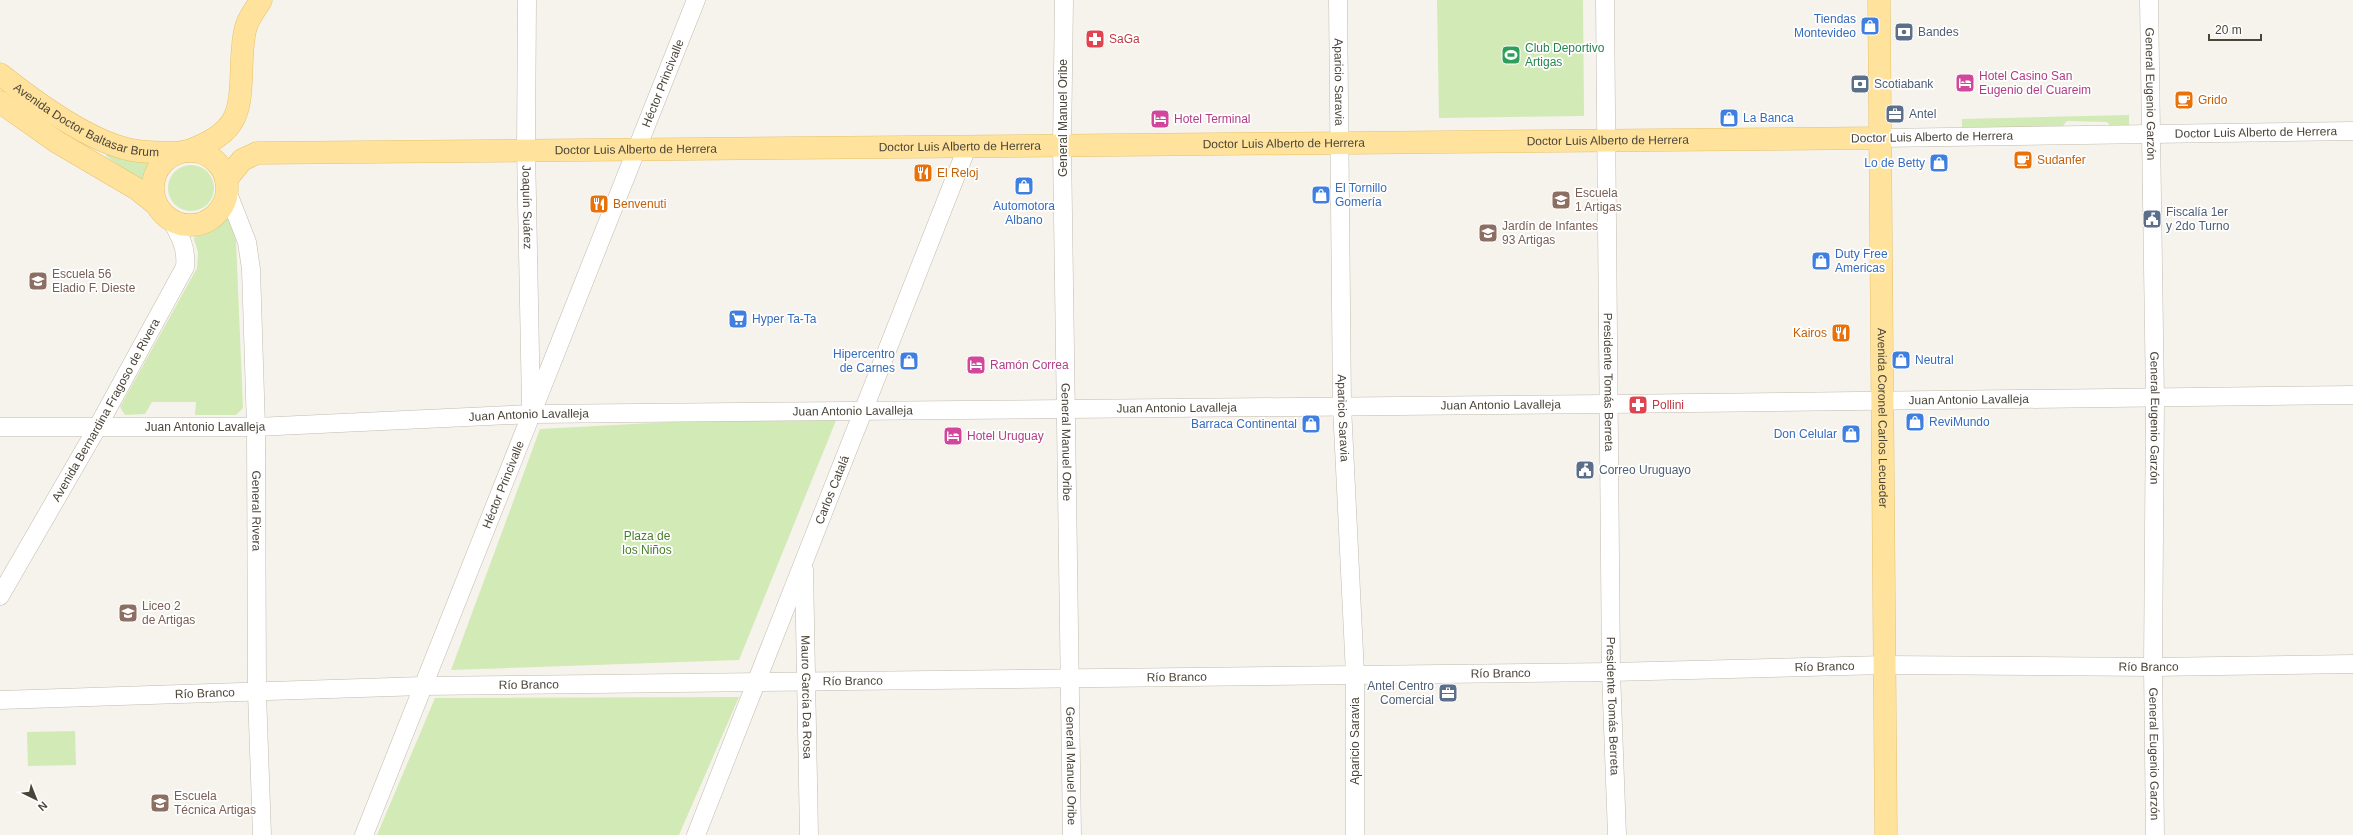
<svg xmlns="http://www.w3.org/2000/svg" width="2353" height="835" font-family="Arial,sans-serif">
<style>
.green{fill:#d2eab5}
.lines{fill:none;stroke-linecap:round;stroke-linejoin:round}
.minor-casing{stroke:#c2bbae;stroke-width:19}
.primary-casing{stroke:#e6c16a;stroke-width:23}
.minor{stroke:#fff;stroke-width:18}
.primary{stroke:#ffe39c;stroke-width:22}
.labels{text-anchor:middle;stroke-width:3.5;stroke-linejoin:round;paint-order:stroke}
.shop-label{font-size:12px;fill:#366cbe;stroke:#fff;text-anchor:start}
.service-label{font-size:12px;fill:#4e5e75;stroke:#fff;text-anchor:start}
.health-label{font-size:12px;fill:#be3a42;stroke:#fff;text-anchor:start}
.leisure-label{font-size:12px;fill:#27864d;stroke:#fff;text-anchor:start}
.hotel-label{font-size:12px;fill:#b23c85;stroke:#fff;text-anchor:start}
.street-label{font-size:12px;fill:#4b4439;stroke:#fff}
.food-label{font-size:12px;fill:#c56008;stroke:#fff;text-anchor:start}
.education-label{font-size:12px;fill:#785e54;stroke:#fff;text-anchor:start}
.park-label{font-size:12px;fill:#4a7f2a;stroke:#fff}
</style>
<rect width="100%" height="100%" fill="#f6f3ec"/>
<g class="green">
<polygon points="1437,0 1583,0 1584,116 1439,118"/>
<polygon points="2129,115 2129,128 2112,128 2107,122 2067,121 2061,128 1962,130 1962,119"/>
<polygon points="107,153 148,163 142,182 106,156"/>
<circle cx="191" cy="188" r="23"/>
<polygon points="227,219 231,221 236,241 243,408 236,415 195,415 196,402 152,402 145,414 125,415 120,407 197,268 198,252 194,239 195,236 207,234"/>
<polygon points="839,413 739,660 451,670 540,429"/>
<polygon points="739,697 679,835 377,835 435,698"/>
<polygon points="75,731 76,765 28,766 27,732"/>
</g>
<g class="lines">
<g class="minor-casing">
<g id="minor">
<path id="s1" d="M527 0 526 149 531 405"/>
<path id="s2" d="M1064 0 1062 146 1072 835"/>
<path id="s3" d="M1338 0 1342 406 1355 674V835"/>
<path id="s4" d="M1605 0 1611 672 1617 835"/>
<path id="s5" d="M2149 0 2155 399 2153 667 2155 835"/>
<path id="s6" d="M1880 138 2353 131"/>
<path id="s7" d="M227 191 247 242 251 269 256 427 257 693 262 835"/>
<path id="s8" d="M0 427H256L532 414 1608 404 2353 395"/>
<path id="s9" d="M804 569 809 835"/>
<path id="s10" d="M0 596 97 428 185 267C187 248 180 236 171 220"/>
<path id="s11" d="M0 700 423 686 1611 672 1884 665 2153 667 2353 664"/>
<path id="s12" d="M364 835 696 0"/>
<path id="s13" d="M696 835 968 145"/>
</g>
</g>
<g class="primary-casing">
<g id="primary">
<path id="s14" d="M1879 0 1886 835"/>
<path id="s15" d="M0 74C34 101 90 142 132 150 147 153 162 152 178 153"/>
<polyline points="0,102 57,142 137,189 157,205"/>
<path d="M188 151C243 131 240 110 242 57 243 46 243 34 247 24 250 16 257 7 261 0"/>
<circle cx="190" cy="188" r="37"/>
<path id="s16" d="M226 180 242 160 257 153 1880 138"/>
</g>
</g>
<use href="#minor" class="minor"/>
<use href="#primary" class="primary"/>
</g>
<defs>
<g id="shop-square" transform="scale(1)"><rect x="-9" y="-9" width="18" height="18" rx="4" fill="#3f7fe0" stroke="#fff"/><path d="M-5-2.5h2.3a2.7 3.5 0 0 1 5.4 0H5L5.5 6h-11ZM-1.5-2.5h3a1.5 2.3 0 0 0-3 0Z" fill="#fff"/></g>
<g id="bank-square" transform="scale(1)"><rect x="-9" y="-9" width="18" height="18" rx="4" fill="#5c6f8a" stroke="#fff"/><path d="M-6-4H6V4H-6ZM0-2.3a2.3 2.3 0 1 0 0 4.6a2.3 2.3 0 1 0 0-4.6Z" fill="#fff"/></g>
<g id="pharmacy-square" transform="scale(1)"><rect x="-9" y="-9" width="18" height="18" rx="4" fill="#e0444e" stroke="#fff"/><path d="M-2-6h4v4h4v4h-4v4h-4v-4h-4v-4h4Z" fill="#fff"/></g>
<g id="stadium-square" transform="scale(1)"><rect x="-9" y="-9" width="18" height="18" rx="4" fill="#2e9e5b" stroke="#fff"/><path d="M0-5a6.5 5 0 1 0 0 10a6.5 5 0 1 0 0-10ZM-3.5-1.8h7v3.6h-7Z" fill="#fff"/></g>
<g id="hotel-square" transform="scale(1)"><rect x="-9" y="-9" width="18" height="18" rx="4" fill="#d1479c" stroke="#fff"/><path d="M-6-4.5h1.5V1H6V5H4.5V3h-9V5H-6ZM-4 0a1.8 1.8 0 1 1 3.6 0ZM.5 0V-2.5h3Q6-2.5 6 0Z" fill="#fff"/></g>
<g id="cafe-square" transform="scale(1)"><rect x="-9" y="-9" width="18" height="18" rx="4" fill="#e8710a" stroke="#fff"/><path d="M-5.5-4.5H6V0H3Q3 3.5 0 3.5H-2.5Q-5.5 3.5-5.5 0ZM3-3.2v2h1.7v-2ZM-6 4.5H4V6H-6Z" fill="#fff"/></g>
<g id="office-square" transform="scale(1)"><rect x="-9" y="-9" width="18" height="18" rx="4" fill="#5c6f8a" stroke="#fff"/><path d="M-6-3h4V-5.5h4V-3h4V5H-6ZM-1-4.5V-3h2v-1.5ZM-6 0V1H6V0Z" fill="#fff"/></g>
<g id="restaurant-square" transform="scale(1)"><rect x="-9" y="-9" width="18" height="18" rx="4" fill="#e8710a" stroke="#fff"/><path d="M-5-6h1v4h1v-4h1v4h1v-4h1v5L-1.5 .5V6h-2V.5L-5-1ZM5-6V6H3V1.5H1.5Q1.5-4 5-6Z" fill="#fff"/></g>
<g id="school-square" transform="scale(1)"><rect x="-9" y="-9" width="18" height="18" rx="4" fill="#8d6e63" stroke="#fff"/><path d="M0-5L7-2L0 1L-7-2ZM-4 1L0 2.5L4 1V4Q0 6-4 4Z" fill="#fff"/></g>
<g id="civic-square" transform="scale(1)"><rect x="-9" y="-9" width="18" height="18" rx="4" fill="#5c6f8a" stroke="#fff"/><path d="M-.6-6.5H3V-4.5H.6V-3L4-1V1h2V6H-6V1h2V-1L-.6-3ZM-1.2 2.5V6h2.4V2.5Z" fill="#fff"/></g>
<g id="supermarket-square" transform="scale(1)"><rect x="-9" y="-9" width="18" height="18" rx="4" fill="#3f7fe0" stroke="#fff"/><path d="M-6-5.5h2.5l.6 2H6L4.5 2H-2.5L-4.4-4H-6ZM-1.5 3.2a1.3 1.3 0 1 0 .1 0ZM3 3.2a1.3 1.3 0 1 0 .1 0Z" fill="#fff"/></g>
</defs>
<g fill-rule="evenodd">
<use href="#shop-square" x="1870" y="26"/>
<use href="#bank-square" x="1904" y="32"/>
<use href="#pharmacy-square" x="1095" y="39"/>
<use href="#stadium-square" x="1511" y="55"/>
<use href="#hotel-square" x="1965" y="83"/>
<use href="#bank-square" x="1860" y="84"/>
<use href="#cafe-square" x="2184" y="100"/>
<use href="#office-square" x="1895" y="114"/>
<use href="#shop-square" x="1729" y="118"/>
<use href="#hotel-square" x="1160" y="119"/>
<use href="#cafe-square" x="2023" y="160"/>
<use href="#shop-square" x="1939" y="163"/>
<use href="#restaurant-square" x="923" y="173"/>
<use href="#shop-square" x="1024" y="186"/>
<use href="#shop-square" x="1321" y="195"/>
<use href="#school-square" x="1561" y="200"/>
<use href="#restaurant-square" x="599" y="204"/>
<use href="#civic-square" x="2152" y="219"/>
<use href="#school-square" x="1488" y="233"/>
<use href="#shop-square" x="1821" y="261"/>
<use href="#school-square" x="38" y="281"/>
<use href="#supermarket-square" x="738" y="319"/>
<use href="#restaurant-square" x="1841" y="333"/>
<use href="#shop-square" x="1901" y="360"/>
<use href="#shop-square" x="909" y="361"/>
<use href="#hotel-square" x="976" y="365"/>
<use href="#pharmacy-square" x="1638" y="405"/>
<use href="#shop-square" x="1915" y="422"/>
<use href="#shop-square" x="1311" y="424"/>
<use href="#shop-square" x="1851" y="434"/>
<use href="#hotel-square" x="953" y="436"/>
<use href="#civic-square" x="1585" y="470"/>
<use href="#school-square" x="128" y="613"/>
<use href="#office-square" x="1448" y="693"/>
<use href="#school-square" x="160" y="803"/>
</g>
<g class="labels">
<g class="shop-label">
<text x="1856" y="23" text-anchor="end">Tiendas<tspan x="1856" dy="14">Montevideo</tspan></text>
<text x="1743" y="122">La Banca</text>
<text x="1925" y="167" text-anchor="end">Lo de Betty</text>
<text x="1335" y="192">El Tornillo<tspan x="1335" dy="14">Gomería</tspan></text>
<text x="1024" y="210" text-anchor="middle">Automotora<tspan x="1024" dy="14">Albano</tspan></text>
<text x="1835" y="258">Duty Free<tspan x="1835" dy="14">Americas</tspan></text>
<text x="752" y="323">Hyper Ta-Ta</text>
<text x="895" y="358" text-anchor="end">Hipercentro<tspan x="895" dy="14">de Carnes</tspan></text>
<text x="1915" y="364">Neutral</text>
<text x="1929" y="426">ReviMundo</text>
<text x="1297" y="428" text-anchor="end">Barraca Continental</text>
<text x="1837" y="438" text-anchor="end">Don Celular</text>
</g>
<g class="service-label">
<text x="1918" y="36">Bandes</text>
<text x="1874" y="88">Scotiabank</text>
<text x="1909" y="118">Antel</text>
<text x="2166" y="216">Fiscalía 1er<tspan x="2166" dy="14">y 2do Turno</tspan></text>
<text x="1599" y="474">Correo Uruguayo</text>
<text x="1434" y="690" text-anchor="end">Antel Centro<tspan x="1434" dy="14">Comercial</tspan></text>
</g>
<g class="health-label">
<text x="1109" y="43">SaGa</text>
<text x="1652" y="409">Pollini</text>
</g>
<g class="leisure-label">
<text x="1525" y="52">Club Deportivo<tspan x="1525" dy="14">Artigas</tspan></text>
</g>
<g class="hotel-label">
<text x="1979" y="80">Hotel Casino San<tspan x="1979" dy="14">Eugenio del Cuareim</tspan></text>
<text x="1174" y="123">Hotel Terminal</text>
<text x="990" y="369">Ramón Correa</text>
<text x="967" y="440">Hotel Uruguay</text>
</g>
<g class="street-label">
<text dy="4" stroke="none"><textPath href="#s3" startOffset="82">Aparicio Saravia</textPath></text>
<text dy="4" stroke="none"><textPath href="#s12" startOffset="809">Héctor Princivalle</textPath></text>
<text dy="4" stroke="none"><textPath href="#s5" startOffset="94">General Eugenio Garzón</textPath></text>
<text dy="4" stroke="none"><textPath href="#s15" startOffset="100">Avenida Doctor Baltasar Brum</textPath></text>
<text transform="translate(1063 118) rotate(-90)" y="4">General Manuel Oribe</text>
<text dy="4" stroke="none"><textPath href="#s6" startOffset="376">Doctor Luis Alberto de Herrera</textPath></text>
<text transform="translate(1932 137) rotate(-1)" y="4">Doctor Luis Alberto de Herrera</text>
<text dy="4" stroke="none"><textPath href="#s16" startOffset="1393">Doctor Luis Alberto de Herrera</textPath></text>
<text dy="4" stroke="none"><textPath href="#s16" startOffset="1069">Doctor Luis Alberto de Herrera</textPath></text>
<text dy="4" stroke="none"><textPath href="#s16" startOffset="745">Doctor Luis Alberto de Herrera</textPath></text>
<text dy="4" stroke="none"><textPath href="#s16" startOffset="421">Doctor Luis Alberto de Herrera</textPath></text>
<text dy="4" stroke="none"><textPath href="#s1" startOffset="207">Joaquín Suárez</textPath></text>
<text dy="4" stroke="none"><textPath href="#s4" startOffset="382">Presidente Tomás Berreta</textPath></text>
<text dy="4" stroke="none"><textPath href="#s8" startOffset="1969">Juan Antonio Lavalleja</textPath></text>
<text dy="4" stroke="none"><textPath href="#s8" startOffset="1501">Juan Antonio Lavalleja</textPath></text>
<text dy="4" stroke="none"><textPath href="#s8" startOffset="1177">Juan Antonio Lavalleja</textPath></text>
<text dy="4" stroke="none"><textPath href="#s10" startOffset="214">Avenida Bernardina Fragoso de Rivera</textPath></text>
<text dy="4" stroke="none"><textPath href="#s8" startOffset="853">Juan Antonio Lavalleja</textPath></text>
<text dy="4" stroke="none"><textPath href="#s8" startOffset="529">Juan Antonio Lavalleja</textPath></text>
<text dy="4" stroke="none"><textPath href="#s14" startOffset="418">Avenida Coronel Carlos Lecueder</textPath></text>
<text dy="4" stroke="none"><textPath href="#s5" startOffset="418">General Eugenio Garzón</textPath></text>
<text dy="4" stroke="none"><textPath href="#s3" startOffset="418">Aparicio Saravia</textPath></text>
<text dy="4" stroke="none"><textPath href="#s8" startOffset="205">Juan Antonio Lavalleja</textPath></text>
<text dy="4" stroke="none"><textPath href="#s2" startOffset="442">General Manuel Oribe</textPath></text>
<text dy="4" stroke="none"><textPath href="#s12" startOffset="377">Héctor Princivalle</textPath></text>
<text dy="4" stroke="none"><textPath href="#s13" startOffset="371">Carlos Catalá</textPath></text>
<text dy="4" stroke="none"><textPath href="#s7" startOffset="324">General Rivera</textPath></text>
<text dy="4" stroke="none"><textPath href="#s11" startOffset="1825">Río Branco</textPath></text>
<text dy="4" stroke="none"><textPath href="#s11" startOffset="2149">Río Branco</textPath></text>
<text dy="4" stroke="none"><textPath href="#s11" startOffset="1501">Río Branco</textPath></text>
<text dy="4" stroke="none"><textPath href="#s11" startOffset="1177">Río Branco</textPath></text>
<text dy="4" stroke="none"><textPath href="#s11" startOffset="853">Río Branco</textPath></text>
<text dy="4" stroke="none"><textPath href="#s11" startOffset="529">Río Branco</textPath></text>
<text dy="4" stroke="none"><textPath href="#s11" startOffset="205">Río Branco</textPath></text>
<text dy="4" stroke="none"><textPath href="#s9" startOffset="128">Mauro García Da Rosa</textPath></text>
<text dy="4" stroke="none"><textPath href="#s4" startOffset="706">Presidente Tomás Berreta</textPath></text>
<text transform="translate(1355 741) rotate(-90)" y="4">Aparicio Saravia</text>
<text dy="4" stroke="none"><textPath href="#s5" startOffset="754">General Eugenio Garzón</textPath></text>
<text dy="4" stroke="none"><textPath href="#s2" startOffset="766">General Manuel Oribe</textPath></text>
</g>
<g class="food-label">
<text x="2198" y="104">Grido</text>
<text x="2037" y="164">Sudanfer</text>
<text x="937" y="177">El Reloj</text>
<text x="613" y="208">Benvenuti</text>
<text x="1827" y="337" text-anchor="end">Kairos</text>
</g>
<g class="education-label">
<text x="1575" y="197">Escuela<tspan x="1575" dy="14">1 Artigas</tspan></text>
<text x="1502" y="230">Jardín de Infantes<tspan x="1502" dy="14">93 Artigas</tspan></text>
<text x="52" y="278">Escuela 56<tspan x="52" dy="14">Eladio F. Dieste</tspan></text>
<text x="142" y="610">Liceo 2<tspan x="142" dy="14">de Artigas</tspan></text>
<text x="174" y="800">Escuela<tspan x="174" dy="14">Técnica Artigas</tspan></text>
</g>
<g class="park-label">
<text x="647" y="540">Plaza de<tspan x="647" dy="14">los Niños</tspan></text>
</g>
</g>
<g transform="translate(36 799) rotate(137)" stroke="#ffffff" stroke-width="3" paint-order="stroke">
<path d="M0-3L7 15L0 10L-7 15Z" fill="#4b4439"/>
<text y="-6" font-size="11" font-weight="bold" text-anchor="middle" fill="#4b4439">N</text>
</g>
<path d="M2209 34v6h52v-6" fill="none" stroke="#4b4439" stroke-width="2"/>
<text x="2215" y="34" font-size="12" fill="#4b4439" stroke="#ffffff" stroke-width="3" paint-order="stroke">20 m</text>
</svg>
